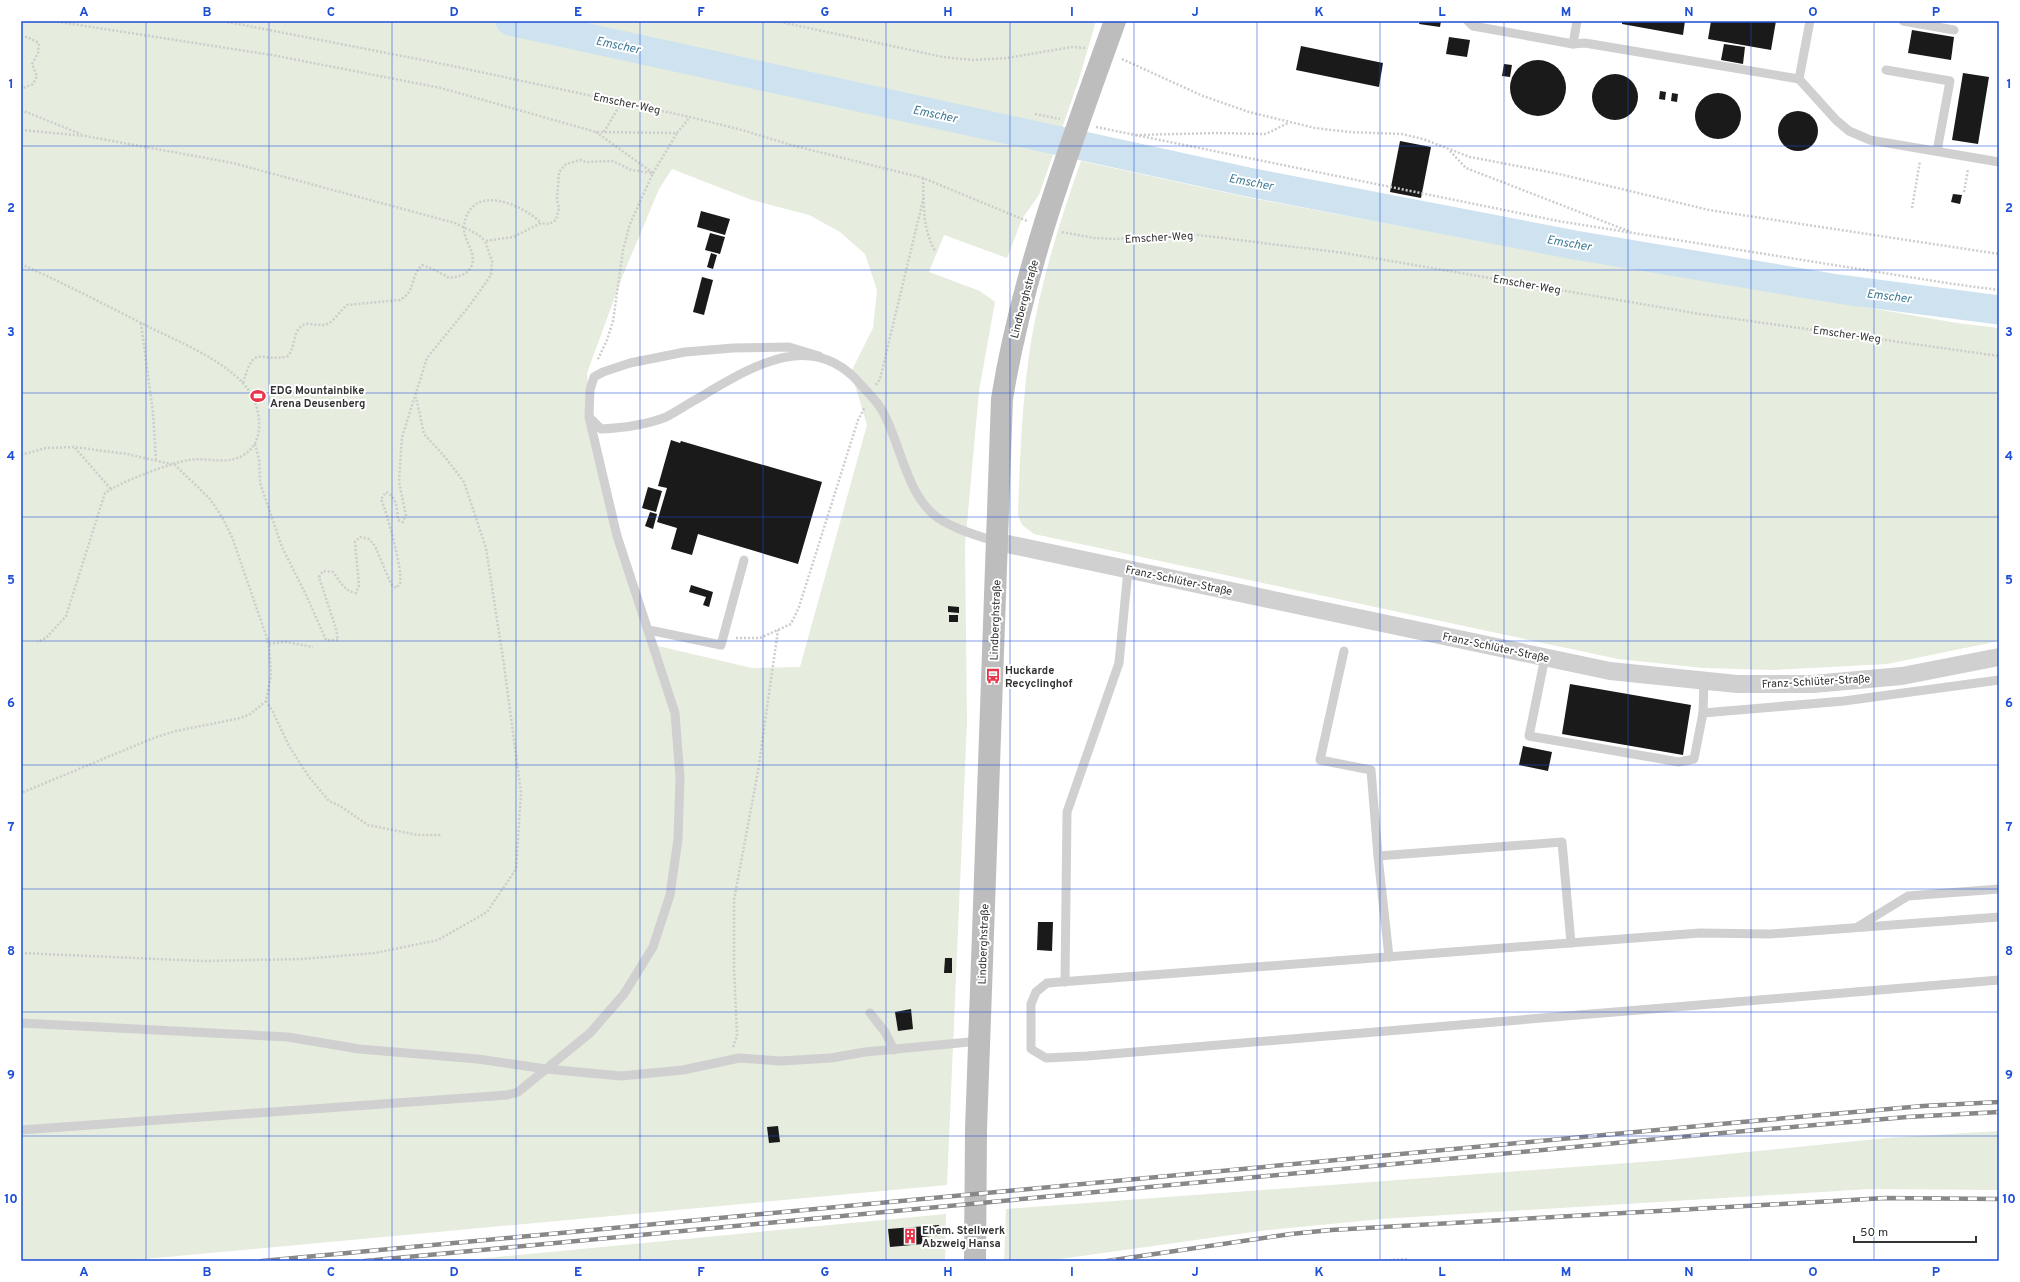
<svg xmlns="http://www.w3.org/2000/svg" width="2020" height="1282" font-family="Overpass,sans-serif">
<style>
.green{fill:#e6ecde;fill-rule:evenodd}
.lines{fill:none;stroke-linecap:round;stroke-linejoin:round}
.river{stroke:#cee3ef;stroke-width:29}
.building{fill:#1a1a1a}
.path{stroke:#cdcdcd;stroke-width:2.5;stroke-dasharray:2 2;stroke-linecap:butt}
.lane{stroke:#d0d0d0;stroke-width:9}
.street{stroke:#d0d0d0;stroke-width:18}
.secondary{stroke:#bdbdbd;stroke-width:22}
.rail-casing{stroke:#888;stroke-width:4.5}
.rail{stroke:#fff;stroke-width:3;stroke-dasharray:9;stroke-linecap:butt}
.grid{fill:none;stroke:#1d4ed8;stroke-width:1;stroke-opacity:0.55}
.labels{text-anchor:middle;stroke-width:4;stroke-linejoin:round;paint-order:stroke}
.street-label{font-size:11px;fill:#333;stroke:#fff}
.poi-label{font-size:11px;font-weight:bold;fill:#333;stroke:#fff;text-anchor:start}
.water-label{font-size:12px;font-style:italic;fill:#3d7998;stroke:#fff}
.neatline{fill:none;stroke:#1d4ed8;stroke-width:1.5}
.grid-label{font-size:13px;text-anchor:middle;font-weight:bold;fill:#1d4ed8}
</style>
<rect width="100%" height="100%" fill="#fff"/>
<g class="green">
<path d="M21 21H1096L1079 79 1039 195 1022 219 1007 258 944 235 929 272 980 291 995 302 979 391 965 546 967 722 947 1185 134 1260 21 1261ZM672 169 752 200 809 215 840 232 865 254 877 290 873 328 851 372 867 425 800 667 752 668 654 645C631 570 604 495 590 418 587 405 589 388 587 373L623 275 659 189Z"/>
<path d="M1081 161 1246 197 1480 241 1957 323 1999 328V641L1887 664 1774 670 1703 668 1618 659 1034 534 1022 525 1018 515C1020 457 1022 399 1031 342 1041 281 1060 220 1081 161Z"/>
<polygon points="1999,1131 1999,1190 1870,1189 1381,1219 1260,1231 1046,1261 1004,1261 1006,1209 1668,1160 1886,1138"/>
<polygon points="946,1214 945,1261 455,1261"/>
</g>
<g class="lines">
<polyline class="river" points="510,21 1248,182 1575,245 1838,289 1999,310"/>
</g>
<g class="building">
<polygon points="1420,21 1441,21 1440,27 1419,24"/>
<polygon points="1622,21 1685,21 1683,35 1622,24"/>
<polygon points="1711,21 1776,21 1771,50 1708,39"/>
<polygon points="1912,30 1954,37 1951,60 1908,53"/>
<polygon points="1449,37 1470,40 1467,57 1446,54"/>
<polygon points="1724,44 1745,47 1743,64 1721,60"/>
<polygon points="1301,46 1383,63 1379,87 1296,70"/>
<circle cx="1538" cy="88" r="28"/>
<polygon points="1504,64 1512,65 1510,77 1502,76"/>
<polygon points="1963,73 1989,77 1978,144 1952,140"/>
<circle cx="1615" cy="97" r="23"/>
<polygon points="1660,91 1666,92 1665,100 1659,99"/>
<circle cx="1718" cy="116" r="23"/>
<polygon points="1672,93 1678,94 1677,102 1671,101"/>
<circle cx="1798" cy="131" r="20"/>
<polygon points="1400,141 1431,147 1421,198 1390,192"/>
<polygon points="1953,194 1962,195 1960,204 1951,202"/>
<polygon points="701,211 730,219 725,235 697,227"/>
<polygon points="710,233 725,237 720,254 705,250"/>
<polygon points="711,253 717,255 713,269 707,267"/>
<polygon points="702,277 713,280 704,315 693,312"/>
<polygon points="671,440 680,443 681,441 822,482 798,564 698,534 692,555 671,549 677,528 657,522 667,488 658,486"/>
<polygon points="648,487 662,491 656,512 642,508"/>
<polygon points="650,512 657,514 653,529 645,526"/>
<polygon points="691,585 713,592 709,607 703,605 706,597 689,592"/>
<polygon points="948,606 959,607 959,613 948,612"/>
<rect x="949" y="615" width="9" height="7"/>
<polygon points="1570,684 1691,705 1683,755 1562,734"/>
<polygon points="1523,746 1552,752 1548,771 1519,765"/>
<polygon points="1038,922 1053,922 1052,951 1037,950"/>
<polygon points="945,958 952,958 952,973 944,973"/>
<polygon points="911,1009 913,1029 898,1031 895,1012"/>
<polygon points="778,1126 780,1142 769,1143 767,1127"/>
<polygon points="939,1225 940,1235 922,1237 923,1244 890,1247 888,1229"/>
</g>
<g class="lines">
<g class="path">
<polyline points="53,21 272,55 441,88 596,132 677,133 690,117"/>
<polyline points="223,21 443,64 690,117 742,130 791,145 923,178 1027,221"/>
<polyline points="776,21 943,57 973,60 1007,58 1072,47 1086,48"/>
<polyline points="21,37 27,37 39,43 38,53 32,64 37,76 33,84 21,89"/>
<polyline points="1122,59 1203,96 1249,112 1315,128 1349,132 1402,134 1423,139 1470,157 1559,174 1709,210 1999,254"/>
<polyline points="21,110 81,134"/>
<polyline points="1035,114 1060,119"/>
<polyline points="1096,127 1558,221 1953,284 1999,290"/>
<polyline points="21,130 85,136 233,163 455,223 479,235 485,241"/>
<polyline points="596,132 653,173 630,224 623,250 613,321 607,340 597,361"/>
<polyline points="604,132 621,103"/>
<polyline points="1136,135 1215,133 1266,134 1288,123"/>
<polyline points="1450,151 1466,168 1631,232"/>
<path d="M923 178C924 204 922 230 936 252"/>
<polyline points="1964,192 1968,169"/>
<polyline points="1912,208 1920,161"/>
<polyline points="1062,232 1094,238 1114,239 1190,234 1344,253 1700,314 1999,356"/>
<path d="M21 264C65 284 108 306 151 328 180 342 220 359 242 382 254 395 260 411 259 429 258 439 254 448 245 454 229 466 208 457 189 460 170 463 120 482 105 493L66 616 46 638 37 642"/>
<polyline points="141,323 153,413 156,461"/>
<path d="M243 383C255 341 260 364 288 356 294 349 293 338 298 330 306 318 316 328 327 324 335 321 340 310 347 305L400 300C417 290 409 278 422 265L433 269 449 278C458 277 468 275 472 265 476 251 463 240 464 227 469 182 521 203 541 223"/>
<polyline points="876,385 880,379 924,196"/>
<path d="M255 444 259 459 260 483 282 547 307 597 326 640H338L336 629 319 577 323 571 333 572C340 581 344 591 356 593L359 585 355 542 360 537 369 539 375 546 391 584 396 588C397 587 399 585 400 583 403 570 387 513 381 499L386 492C397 497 397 509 398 520L403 522 406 515 399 482 402 437 427 358 470 305 491 275 492 261 485 241 513 237 541 223 549 224 556 220 559 208 557 199 559 172 566 164 580 160 586 162 613 161 631 170 653 173 677 133"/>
<polyline points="75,448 111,489"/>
<polyline points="21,455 46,448 74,447 127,454 175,465 210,499 222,517 232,537 269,644 271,675 266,701 249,715 236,719 176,731 156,737 21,793"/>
<polyline points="736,638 760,638 791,624 799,607 858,420 865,407"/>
<polyline points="269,644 286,642 313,647"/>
<polyline points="266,701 273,712 289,746 309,777 329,801 340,806 368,825 418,835 442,835"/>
<polyline points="21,953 203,961 302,959 375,953 438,940 487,912 516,869 521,793 504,665 486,548 464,482 445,457 424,434 416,397"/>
<polyline points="733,1047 737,1036 734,968 734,900 758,771 778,630"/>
<polyline points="1373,1261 1408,1259 1408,1261"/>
</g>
<g class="lane">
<polyline points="1468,21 1473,26 1573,44 1585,43 1799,79 1836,120 1849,131 1870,140 1999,162"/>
<polyline points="1903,21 1954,30"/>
<polyline points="1573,44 1577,21"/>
<polyline points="1886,70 1950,81 1937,151"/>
<polyline points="1799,79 1810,21"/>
<path d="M590 418 601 429C622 428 646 425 666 417 676 412 686 405 695 400 748 369 812 325 862 386 869 394 878 402 883 412 900 443 906 490 933 514 947 527 979 536 997 542"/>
<polyline points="649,630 721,645 744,560"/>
<polyline points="1344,651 1320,760 1371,770 1378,856"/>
<polyline points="1545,657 1529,736 1679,762 1694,759 1703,713 1704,681"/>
<polyline points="1703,713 1844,701 1999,680"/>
<polyline points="1999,917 1770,934 1700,933 1047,983 1036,992 1031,1004 1031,1049 1046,1058 1087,1056 1999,980"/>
<polyline points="1859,926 1908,896 1999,889"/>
<polyline points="1389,957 1378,856 1562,842 1571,943"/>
<polyline points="1065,982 1067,812 1119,663 1128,570"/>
<polyline points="870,1013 885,1032 894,1050"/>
<polyline points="21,1023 288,1037 359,1049 478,1059 546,1069 621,1076 683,1070 739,1058 781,1061 831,1058 865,1052 980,1041"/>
<polyline points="21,1130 507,1095 518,1092 590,1033 624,994 653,947 670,895 678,839 680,777 675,713 617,536 589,417 590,390 594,377 603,372 630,363 685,352 733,348 789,347 819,356"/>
</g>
<polyline class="street" points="998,542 1610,671 1737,684 1813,684 1902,676 1999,657"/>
<path class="secondary" d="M975 1261 976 1130 1002 399C1023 269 1071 144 1115 21"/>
<g class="rail-casing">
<g id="rail">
<polyline points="262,1261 1742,1122 1923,1106 1999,1102"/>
<polyline points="365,1261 1722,1133 1907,1117 1999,1112"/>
<polyline points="1107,1261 1291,1234 1331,1230 1885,1198 1999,1199"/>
</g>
</g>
<use href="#rail" class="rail"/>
</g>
<path class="grid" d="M146 21V1261M269 21V1261M392 21V1261M516 21V1261M640 21V1261M763 21V1261M886 21V1261M1010 21V1261M1134 21V1261M1257 21V1261M1380 21V1261M1504 21V1261M1628 21V1261M1751 21V1261M1874 21V1261M21 146H1999M21 270H1999M21 393H1999M21 517H1999M21 641H1999M21 765H1999M21 889H1999M21 1012H1999M21 1136H1999"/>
<defs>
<g id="stadium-bare" transform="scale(1.2)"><path d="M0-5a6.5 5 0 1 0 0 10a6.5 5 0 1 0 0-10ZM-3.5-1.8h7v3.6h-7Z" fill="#ea344a" stroke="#fff" stroke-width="2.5" paint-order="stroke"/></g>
<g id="bus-bare" transform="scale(1.2)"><path d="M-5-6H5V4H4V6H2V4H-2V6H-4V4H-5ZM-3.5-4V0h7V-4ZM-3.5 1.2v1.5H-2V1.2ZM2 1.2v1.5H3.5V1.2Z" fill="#ea344a" stroke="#fff" stroke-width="2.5" paint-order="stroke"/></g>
<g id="building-bare" transform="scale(1.2)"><path d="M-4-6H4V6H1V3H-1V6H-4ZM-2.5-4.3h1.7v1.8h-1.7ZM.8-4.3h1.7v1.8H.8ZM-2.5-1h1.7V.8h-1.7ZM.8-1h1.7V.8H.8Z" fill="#ea344a" stroke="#fff" stroke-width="2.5" paint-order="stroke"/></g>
</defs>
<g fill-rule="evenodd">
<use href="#stadium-bare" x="258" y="396"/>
<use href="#bus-bare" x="993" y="676"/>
<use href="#building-bare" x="910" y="1236"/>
</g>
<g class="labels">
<g class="street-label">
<text transform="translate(627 103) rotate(12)" y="4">Emscher-Weg</text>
<text transform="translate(1159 237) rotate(-3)" y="4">Emscher-Weg</text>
<text transform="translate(1527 284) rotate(10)" y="4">Emscher-Weg</text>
<text transform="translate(1024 299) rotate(-75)" y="4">Lindberghstraße</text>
<text transform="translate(1847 334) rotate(8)" y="4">Emscher-Weg</text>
<text transform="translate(1179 580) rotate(12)" y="4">Franz-Schlüter-Straße</text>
<text transform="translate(995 620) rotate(-88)" y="4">Lindberghstraße</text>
<text transform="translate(1496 647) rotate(12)" y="4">Franz-Schlüter-Straße</text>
<text transform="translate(1816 681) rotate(-3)" y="4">Franz-Schlüter-Straße</text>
<text transform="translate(983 944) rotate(-88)" y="4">Lindberghstraße</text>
</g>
<g class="poi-label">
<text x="270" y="394">EDG Mountainbike<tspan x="270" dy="13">Arena Deusenberg</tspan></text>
<text x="1005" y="674">Huckarde<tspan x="1005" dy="13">Recyclinghof</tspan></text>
<text x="922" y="1234">Ehem. Stellwerk<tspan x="922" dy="13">Abzweig Hansa</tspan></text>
</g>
<g class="water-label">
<text transform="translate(618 45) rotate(12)" y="4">Emscher</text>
<text transform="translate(935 114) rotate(12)" y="4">Emscher</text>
<text transform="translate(1251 182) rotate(11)" y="4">Emscher</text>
<text transform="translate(1569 243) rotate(10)" y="4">Emscher</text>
<text transform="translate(1889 296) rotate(7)" y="4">Emscher</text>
</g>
</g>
<rect width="2020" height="1282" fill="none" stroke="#ffffff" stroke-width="44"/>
<path d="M1854 1236v6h122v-6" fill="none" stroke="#333333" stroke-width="2"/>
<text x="1860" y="1236" font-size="12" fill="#333333" stroke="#ffffff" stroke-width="3" paint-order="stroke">50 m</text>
<rect x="22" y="22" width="1976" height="1238" class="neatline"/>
<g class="grid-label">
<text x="84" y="16">A</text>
<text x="207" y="16">B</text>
<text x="331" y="16">C</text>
<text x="454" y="16">D</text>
<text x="578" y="16">E</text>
<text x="701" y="16">F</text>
<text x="825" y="16">G</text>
<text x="948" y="16">H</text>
<text x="1072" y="16">I</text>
<text x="1195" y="16">J</text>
<text x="1319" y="16">K</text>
<text x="1442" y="16">L</text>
<text x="1566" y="16">M</text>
<text x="1689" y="16">N</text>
<text x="1813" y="16">O</text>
<text x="1936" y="16">P</text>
<text x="11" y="88">1</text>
<text x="2009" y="88">1</text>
<text x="11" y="212">2</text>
<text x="2009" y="212">2</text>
<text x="11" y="336">3</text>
<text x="2009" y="336">3</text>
<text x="11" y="460">4</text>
<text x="2009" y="460">4</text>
<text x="11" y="584">5</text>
<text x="2009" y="584">5</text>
<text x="11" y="707">6</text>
<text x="2009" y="707">6</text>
<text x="11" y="831">7</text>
<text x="2009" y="831">7</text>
<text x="11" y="955">8</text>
<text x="2009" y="955">8</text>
<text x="11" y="1079">9</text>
<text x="2009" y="1079">9</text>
<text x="11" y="1203">10</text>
<text x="2009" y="1203">10</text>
<text x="84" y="1276">A</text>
<text x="207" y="1276">B</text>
<text x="331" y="1276">C</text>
<text x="454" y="1276">D</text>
<text x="578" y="1276">E</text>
<text x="701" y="1276">F</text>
<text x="825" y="1276">G</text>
<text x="948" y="1276">H</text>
<text x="1072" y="1276">I</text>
<text x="1195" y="1276">J</text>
<text x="1319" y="1276">K</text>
<text x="1442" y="1276">L</text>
<text x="1566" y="1276">M</text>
<text x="1689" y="1276">N</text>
<text x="1813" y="1276">O</text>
<text x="1936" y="1276">P</text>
</g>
</svg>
